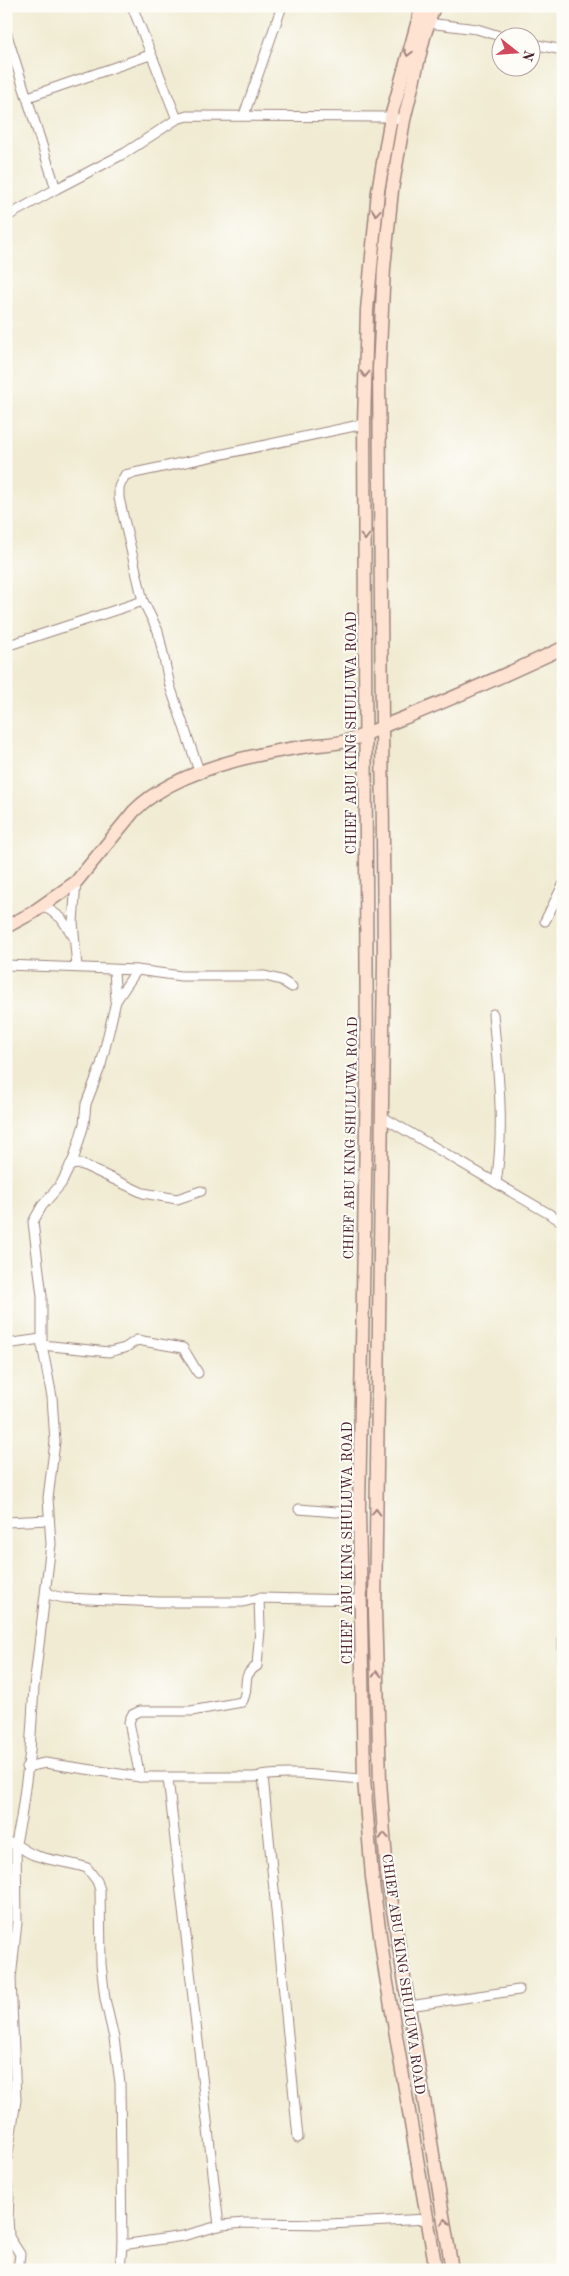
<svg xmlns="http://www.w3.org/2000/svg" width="569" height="2276" font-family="'Old Standard TT',serif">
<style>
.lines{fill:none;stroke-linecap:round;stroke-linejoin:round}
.street-casing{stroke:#9d857e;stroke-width:11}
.secondary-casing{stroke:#9d857e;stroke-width:15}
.street{stroke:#fff;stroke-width:9}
.secondary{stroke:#fee3d2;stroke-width:12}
.oneway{stroke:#a4817e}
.labels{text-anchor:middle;stroke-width:4;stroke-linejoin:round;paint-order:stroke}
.street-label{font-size:14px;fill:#4a1f2b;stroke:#fdfcf7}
</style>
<rect width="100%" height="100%" fill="#fdfcf7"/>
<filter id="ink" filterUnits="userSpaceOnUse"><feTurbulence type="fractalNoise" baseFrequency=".02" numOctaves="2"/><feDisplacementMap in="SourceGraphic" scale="10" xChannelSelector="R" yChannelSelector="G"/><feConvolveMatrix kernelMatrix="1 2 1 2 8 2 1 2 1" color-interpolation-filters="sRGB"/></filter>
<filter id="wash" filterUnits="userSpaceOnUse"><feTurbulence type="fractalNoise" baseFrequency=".0096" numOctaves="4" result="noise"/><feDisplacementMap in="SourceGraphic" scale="20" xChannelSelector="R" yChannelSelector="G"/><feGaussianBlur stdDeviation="1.12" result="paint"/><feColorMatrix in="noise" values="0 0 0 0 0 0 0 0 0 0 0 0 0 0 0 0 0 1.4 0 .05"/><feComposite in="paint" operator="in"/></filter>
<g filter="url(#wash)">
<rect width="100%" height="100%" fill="#f0ebd2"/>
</g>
<g filter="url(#ink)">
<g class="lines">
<g class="street-casing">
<g id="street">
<polyline points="132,6 177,119 187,116 391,117 404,120"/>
<polyline points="428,23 477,29 506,38"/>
<polyline points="6,32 56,189 125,153 177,119"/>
<polyline points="532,44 563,50"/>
<polyline points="28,97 150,55"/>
<polyline points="244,115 282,6"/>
<polyline points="6,217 56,189"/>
<polyline points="6,646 143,601"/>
<polyline points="200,774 170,686 158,631 143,601 119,498 119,487 125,475 364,424"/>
<polyline points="76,882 73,922 77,967"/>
<polyline points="43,905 61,918 73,936"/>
<polyline points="545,921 563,885"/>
<polyline points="6,965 137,970 181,976 265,976 281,980 292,987"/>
<polyline points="116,1001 137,970"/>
<path d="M493 1014C498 1070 505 1127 496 1183"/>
<polyline points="381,1116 563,1222"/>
<polyline points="70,1165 81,1164 143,1193 177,1199 201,1191"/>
<polyline points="6,1344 41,1339"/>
<polyline points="42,1345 109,1352 125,1348 137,1340 183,1348 198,1373"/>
<polyline points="299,1509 336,1512 359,1509"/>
<polyline points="6,1522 49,1520"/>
<polyline points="46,1590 51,1595 64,1598 159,1602 243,1602 259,1598 361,1600"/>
<polyline points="563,1623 563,1667"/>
<path d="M26 1767 45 1763 140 1777H255C291 1770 328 1777 364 1779"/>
<polyline points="263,1776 298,2138"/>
<path d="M140 1777 129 1722 132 1715 140 1711H191L242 1702C251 1686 239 1677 257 1666L260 1629 259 1598"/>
<polyline points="168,1778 219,2226"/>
<path d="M6 1842C18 1843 23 1851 34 1855 51 1861 70 1862 87 1868L97 1881 100 1890 101 1964 105 1999 114 2038 120 2083 122 2245 120 2270"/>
<polyline points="409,2006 519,1990"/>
<polyline points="6,2166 16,2100 11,1979 17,1922 16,1843 21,1818 30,1751 34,1687 51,1544 48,1498 55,1442 52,1397 42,1345 42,1296 33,1222 42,1206 61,1184 74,1158 84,1124 86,1104 101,1065 116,1001 114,971"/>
<polyline points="6,2180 9,2194 8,2218 9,2237 20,2254 18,2270"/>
<polyline points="122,2245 183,2236 222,2225 244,2223 330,2224 427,2219"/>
</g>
</g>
<g class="secondary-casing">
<g id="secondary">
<polyline points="422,6 391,117 378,191 367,310 364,424 367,1075 359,1509 364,1779 372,1877 385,1971 436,2270"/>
<polyline points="434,6 424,37 404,120 392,190 384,268 379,369 384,960 375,1610 380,1781 387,1874 452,2270"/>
<path d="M6 927 32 913 76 882 134 811C173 772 249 755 302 747 317 744 335 745 350 740 366 735 381 727 396 721 453 699 507 674 563 648"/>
</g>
</g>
<use href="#street" class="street"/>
<use href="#secondary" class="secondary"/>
</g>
<defs><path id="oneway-chevron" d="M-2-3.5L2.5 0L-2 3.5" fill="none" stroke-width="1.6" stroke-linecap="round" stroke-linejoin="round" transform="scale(1.25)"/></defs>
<g class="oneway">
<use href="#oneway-chevron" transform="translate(408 53) rotate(105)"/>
<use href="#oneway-chevron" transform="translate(376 212) rotate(95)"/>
<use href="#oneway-chevron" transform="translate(365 374) rotate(92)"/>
<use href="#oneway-chevron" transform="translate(365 537) rotate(90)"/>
<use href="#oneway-chevron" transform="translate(376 1512) rotate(-89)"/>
<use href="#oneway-chevron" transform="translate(377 1674) rotate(-92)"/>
<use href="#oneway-chevron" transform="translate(384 1836) rotate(-94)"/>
<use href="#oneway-chevron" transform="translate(445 2222) rotate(-99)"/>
</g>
</g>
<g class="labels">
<g class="street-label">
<text transform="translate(351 733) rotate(-90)" y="5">CHIEF ABU KING SHULUWA ROAD</text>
<text transform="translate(350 1138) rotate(-89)" y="5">CHIEF ABU KING SHULUWA ROAD</text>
<text transform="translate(347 1543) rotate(-90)" y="5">CHIEF ABU KING SHULUWA ROAD</text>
<text transform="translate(404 1974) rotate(82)" y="5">CHIEF ABU KING SHULUWA ROAD</text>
</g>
</g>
<rect width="569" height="2276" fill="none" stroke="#fdfcf7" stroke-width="25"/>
<g transform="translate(516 52) rotate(107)"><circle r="24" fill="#fdfcf7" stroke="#b5a4a5"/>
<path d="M0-4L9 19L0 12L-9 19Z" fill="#d1495b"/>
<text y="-8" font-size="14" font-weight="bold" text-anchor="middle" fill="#4a1f2b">N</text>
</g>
</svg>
